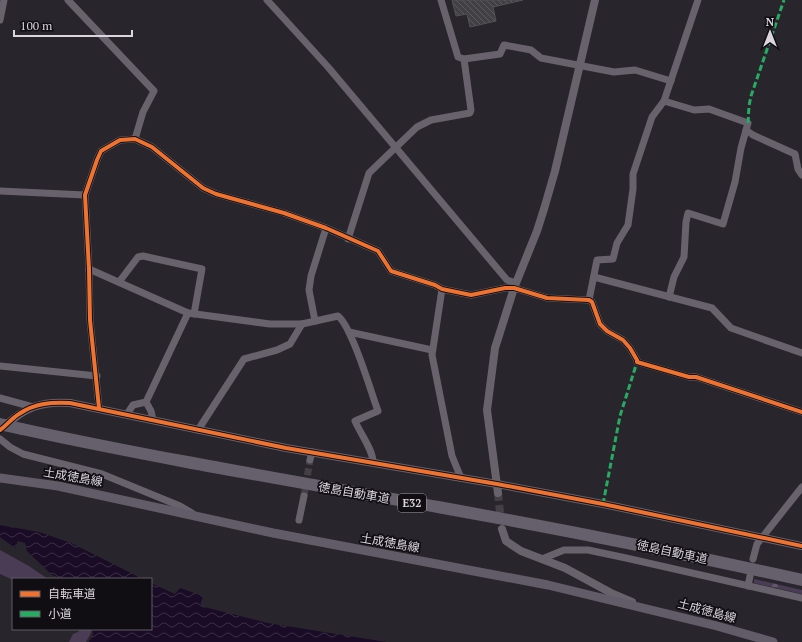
<svg xmlns="http://www.w3.org/2000/svg" width="802" height="642" font-family="'PT Serif','Noto Sans JP',serif">
<style>
.grass{fill:#493c54}
.forest{fill:url(#forest-firs)}
.water{fill:url(#water-waves)}
.building{fill:url(#building-back-hatch);stroke:#545157}
.lines{fill:none;stroke-linecap:round;stroke-linejoin:round}
.minor-tunnel{stroke:#443f47;stroke-width:7;stroke-dasharray:7 3.5;stroke-linecap:butt}
.tertiary-tunnel{stroke:#443f47;stroke-width:8;stroke-dasharray:8 4;stroke-linecap:butt}
.minor{stroke:#68626d;stroke-width:7}
.tertiary{stroke:#68626d;stroke-width:8}
.secondary{stroke:#615c68;stroke-width:9}
.motorway{stroke:#65606c;stroke-width:12}
.motorway-bridge{stroke:#65606c;stroke-width:12}
.quiet{stroke:#26ab63;stroke-width:3;stroke-dasharray:6 3;stroke-linecap:butt}
.cycleway-casing{stroke:#100d13;stroke-width:6}
.cycleway{stroke:#ef722f;stroke-width:4}
.labels{text-anchor:middle;stroke-width:3.5;stroke-linejoin:round;paint-order:stroke}
.shield{fill:#100d13;stroke:#9d99a1;stroke-width:1}
.shield-label{font-size:11px;font-weight:bold;fill:#dad5de}
.street-label{font-size:12px;fill:#dad5de;stroke:#100d13}
</style>
<defs>
<pattern id="forest-firs" width="22" height="20" patternUnits="userSpaceOnUse"><rect width="22" height="20" fill="#493c54"/><path d="M5 1l3.5 6h-7zM16 11l3.5 6h-7z" fill="#63576c"/></pattern>
<pattern id="water-waves" width="16" height="10" patternUnits="userSpaceOnUse"><rect width="16" height="10" fill="#1a0b26"/><path d="M0 5q4-4 8 0t8 0" fill="none" stroke="#3b2e45"/></pattern>
<pattern id="building-back-hatch" width="6" height="6" patternUnits="userSpaceOnUse"><rect width="6" height="6" fill="#423f45"/><path d="M-1 5l2 2M0 0l6 6M5-1l2 2" fill="none" stroke="#5d5a5f"/></pattern>
</defs>
<rect width="100%" height="100%" fill="#29252c"/>
<g class="grass">
<polygon points="0,550 29,566 48,579 13,579 13,580 0,574"/>
<polygon points="80,629 91,629 91,633 86,642 69,642 73,634 78,632"/>
</g>
<polygon class="forest" points="754,579 802,590 802,594 754,583"/>
<g class="water">
<polygon points="0,525 39,532 71,543 143,579 65,579 52,575 27,551 25,543 18,541 15,548 0,537"/>
<polygon points="151,583 175,594 180,588 203,596 200,606 268,623 386,642 89,642 93,635 93,629 151,629"/>
</g>
<polygon class="building" points="452,0 523,0 493,7 496,21 470,27 467,14 456,16"/>
<g class="lines">
<polyline class="minor-tunnel" points="304,496 310,460"/>
<polyline class="tertiary-tunnel" points="498,493 501,522"/>
<g class="minor">
<polyline points="68,0 154,91 143,112 135,139"/>
<polyline points="267,0 328,67 507,280 516,283"/>
<polyline points="441,0 458,57 464,59 500,54 504,45 531,50 541,58 614,72 635,70 671,81"/>
<polyline points="0,20 4,0"/>
<polyline points="664,101 694,110 709,109 748,123 741,148 735,182 723,224 688,213 686,222 684,257 674,277 669,297"/>
<polyline points="746,130 753,135 795,154 798,169 802,175"/>
<polyline points="0,191 85,195"/>
<polyline points="348,239 369,173 417,127 431,120 470,113 471,110 464,59"/>
<path d="M89 269 188 313 270 324H302L338 316C352 327 371 392 378 411L355 421C360 433 373 450 373 462"/>
<polyline points="594,277 712,308 731,328 802,353"/>
<polyline points="119,282 138,257 143,256 202,269 194,314"/>
<polyline points="442,289 432,355 452,456 461,478"/>
<polyline points="589,300 597,260 613,259 617,243 628,225 633,189 633,174 652,117 664,101 698,0"/>
<polyline points="315,321 309,290 311,276 326,228"/>
<polyline points="349,332 432,350"/>
<polyline points="0,366 97,376"/>
<polyline points="0,398 33,407"/>
<polyline points="146,402 151,411 153,420"/>
<polyline points="99,408 90,320 89,269 85,195 97,160 101,151 120,140 135,139 152,147 203,188 216,194 284,213 326,228 378,251 391,271 435,285 442,289 471,295 505,288 514,288 547,298 589,300 592,302 600,324 607,331 623,340 630,348 637,360 637,362 689,377 696,377 802,412"/>
<polyline points="127,414 133,405 146,402 188,313"/>
<polyline points="198,430 244,359 277,350 290,344 302,324"/>
<polyline points="0,439 10,447 23,454 102,474 180,506 192,513"/>
<polyline points="310,460 312,452"/>
<polyline points="299,520 304,496"/>
<polyline points="542,559 564,550 588,550 626,558 802,598"/>
<polyline points="753,559 757,544 802,487"/>
<polyline points="748,586 750,576"/>
</g>
<g class="tertiary">
<path d="M4 427C25 407 41 401 70 403L286 448 497 484 603 504 802 546"/>
<polyline points="498,493 487,410 495,348 514,288 537,231 544,209 555,171 595,0"/>
<polyline points="502,529 506,541 521,551 565,568 613,594 632,602"/>
</g>
<polyline class="secondary" points="0,478 58,486 273,533 548,585 717,626 773,642"/>
<path class="motorway" d="M22 429C160 459 299 482 438 507 560 529 681 553 802 580"/>
<polyline class="motorway-bridge" points="0,424 22,429"/>
<g class="quiet">
<polyline points="748,123 749,106 751,96 784,0"/>
<polyline points="603,504 620,416 637,362"/>
</g>
<g class="cycleway-casing">
<g id="cycleway">
<polyline points="99,408 90,320 89,269 85,195 97,160 101,151 120,140 135,139 152,147 203,188 216,194 284,213 326,228 378,251 391,271 435,285 442,289 471,295 505,288 514,288 547,298 589,300 592,302 600,324 607,331 623,340 630,348 637,360 637,362 689,377 696,377 802,412"/>
<path d="M0 430C7 425 12 418 19 414 35 403 52 402 70 403L286 448 497 484 603 504 802 546"/>
</g>
</g>
<use href="#cycleway" class="cycleway"/>
</g>
<g class="labels">
<rect class="shield" x="398" y="494" width="28" height="18" rx="3"/>
<g class="shield-label">
<text x="412" y="507">E32</text>
</g>
<g class="street-label">
<text transform="translate(73 477) rotate(10)" y="4">土成徳島線</text>
<text transform="translate(354 493) rotate(10)" y="4">徳島自動車道</text>
<text transform="translate(390 543) rotate(10)" y="4">土成徳島線</text>
<text transform="translate(672 552) rotate(12)" y="4">徳島自動車道</text>
<text transform="translate(707 611) rotate(15)" y="4">土成徳島線</text>
</g>
</g>
<rect x="12" y="578" width="140" height="52" fill="#100d13" stroke="#615d64"/>
<rect x="20" y="591" width="20" height="6" fill="#ef722f" stroke="#615d64"/>
<text x="48" y="598" font-size="12" fill="#dad5de">自転車道</text>
<rect x="20" y="611" width="20" height="6" fill="#26ab63" stroke="#615d64"/>
<text x="48" y="618" font-size="12" fill="#dad5de">小道</text>
<g transform="translate(770 32)" stroke="#100d13" stroke-width="3" paint-order="stroke">
<path d="M0-3L7 15L0 10L-7 15Z" fill="#dad5de"/>
<text y="-6" font-size="11" font-weight="bold" text-anchor="middle" fill="#dad5de">N</text>
</g>
<path d="M14 30v6h118v-6" fill="none" stroke="#dad5de" stroke-width="2"/>
<text x="20" y="30" font-size="12" fill="#dad5de" stroke="#100d13" stroke-width="3" paint-order="stroke">100 m</text>
</svg>
